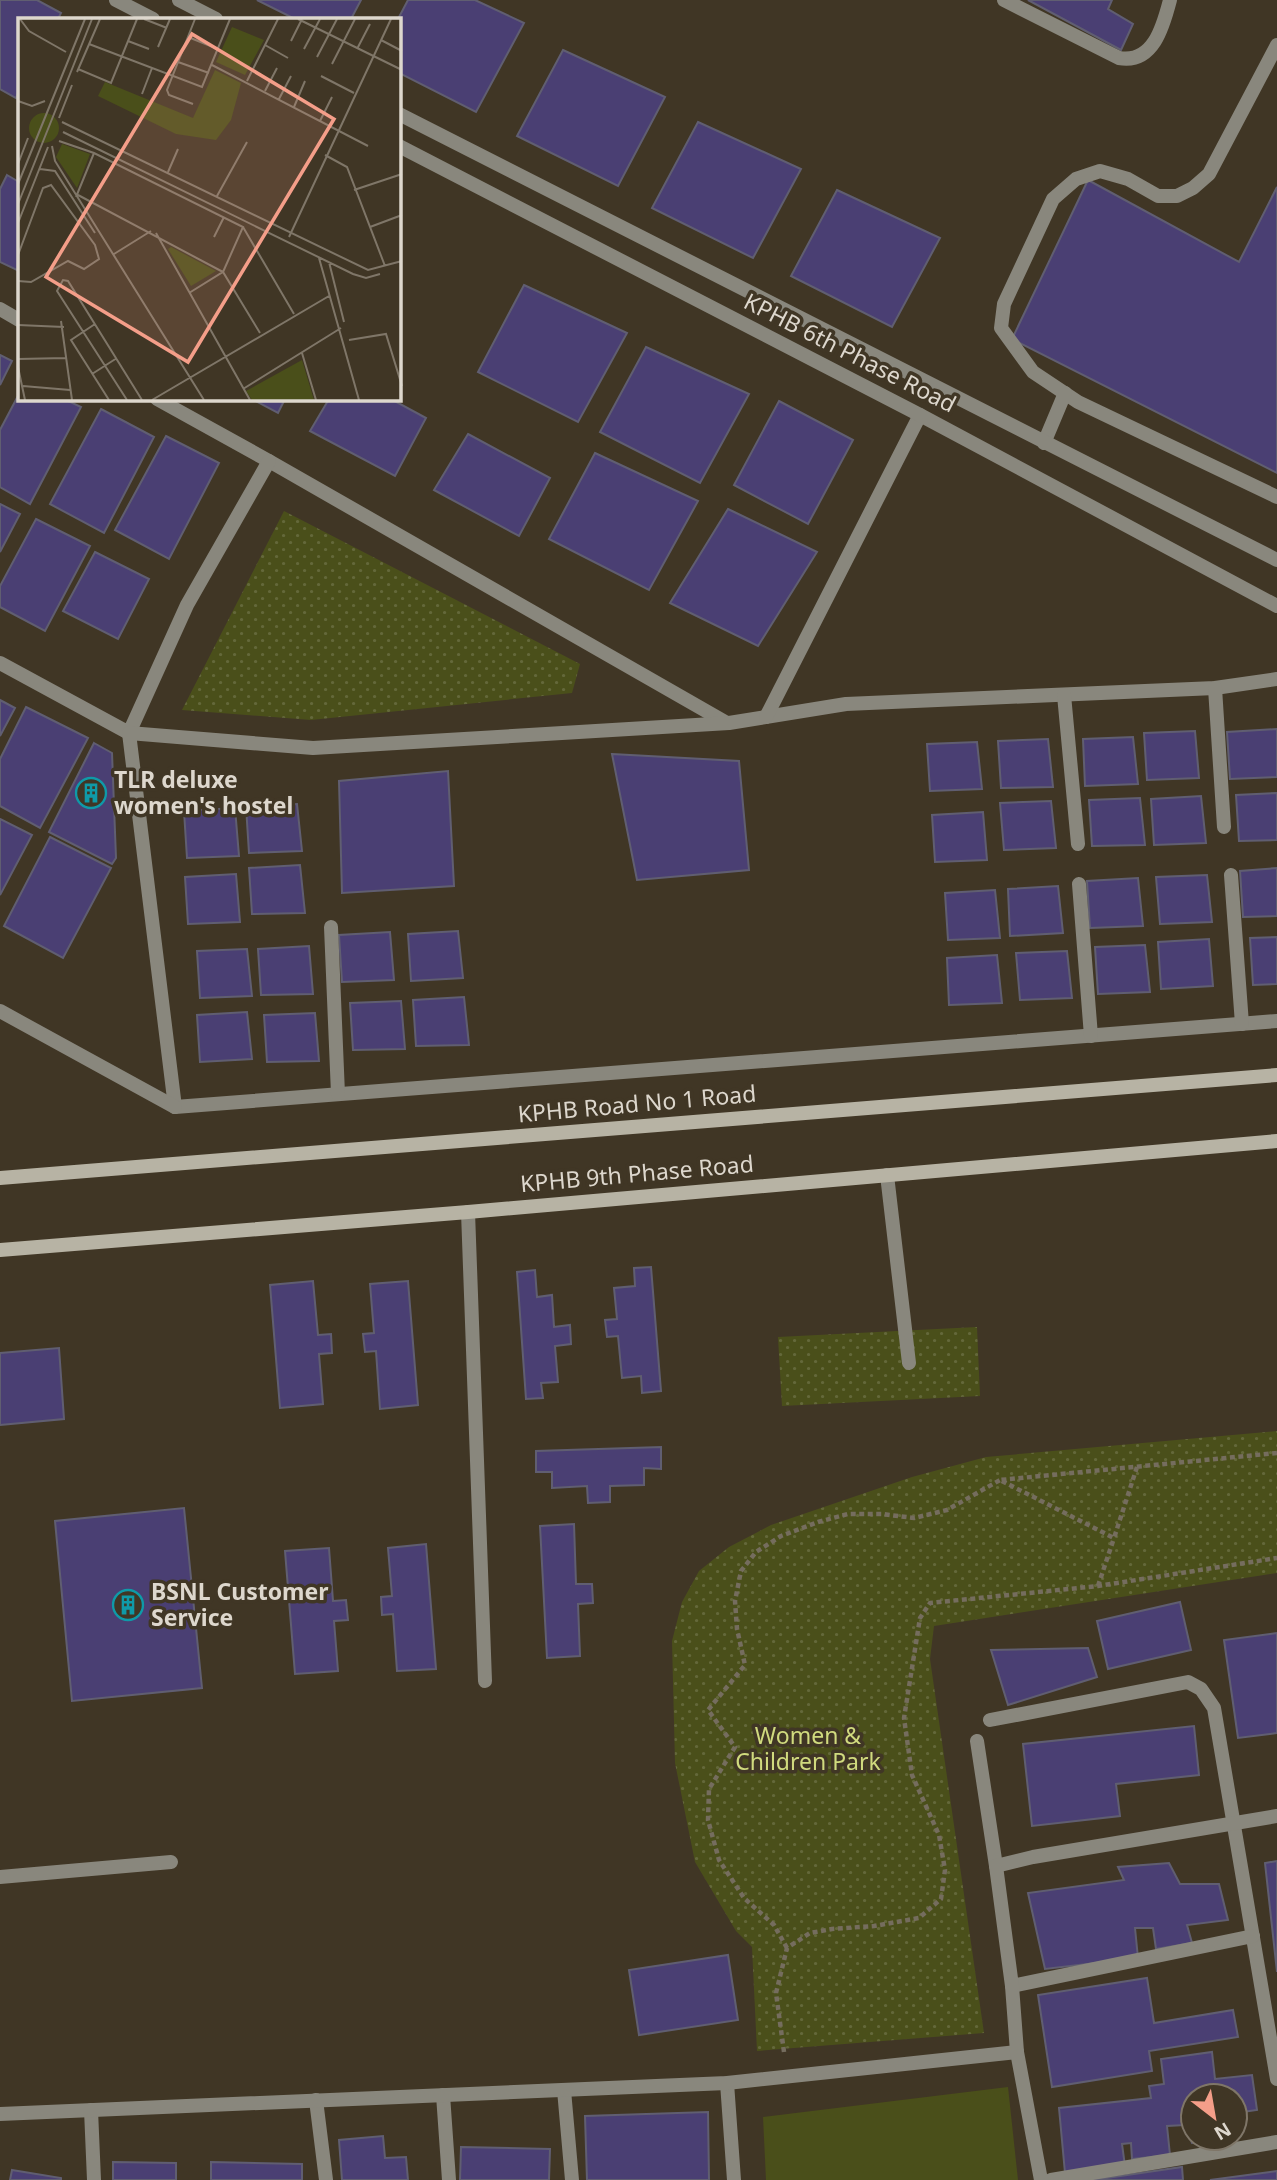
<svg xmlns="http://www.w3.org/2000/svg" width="1277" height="2180" font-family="'Noto Sans',sans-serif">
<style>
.grass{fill:url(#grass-dots)}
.garden{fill:#4a4f1a}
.building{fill:#4a3f73;stroke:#605e71;stroke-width:2}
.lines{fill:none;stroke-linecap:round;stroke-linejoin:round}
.path{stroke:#756d5e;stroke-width:4.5;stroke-dasharray:5 3.5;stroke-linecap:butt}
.service{stroke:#89877d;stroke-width:14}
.minor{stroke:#89877d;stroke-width:14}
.tertiary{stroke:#89877d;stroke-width:14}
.secondary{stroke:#b7b3a4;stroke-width:14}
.labels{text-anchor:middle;stroke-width:7;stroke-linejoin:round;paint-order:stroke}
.street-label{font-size:23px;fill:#ddd7cd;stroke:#403625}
.poi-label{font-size:23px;font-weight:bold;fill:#ddd7cd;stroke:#403625;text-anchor:start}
.park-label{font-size:23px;fill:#d0da7e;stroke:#403625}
.inset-road{fill:none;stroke:#7f7668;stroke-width:2}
.view{fill:#f49e89;fill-opacity:0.15;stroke:#f49e89;stroke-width:3.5}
.inset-edge{fill:none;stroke:#ddd7cd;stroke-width:3.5}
</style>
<defs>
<pattern id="grass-dots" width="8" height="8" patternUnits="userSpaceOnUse" patternTransform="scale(1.75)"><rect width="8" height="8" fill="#4a4f1a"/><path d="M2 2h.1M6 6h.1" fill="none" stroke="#64683a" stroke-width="1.8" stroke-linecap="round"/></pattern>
</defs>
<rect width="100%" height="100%" fill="#403625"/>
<g class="grass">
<polygon points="284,511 580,664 572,693 311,720 182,710"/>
<polygon points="977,1327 980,1396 782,1406 778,1337"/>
<polygon points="1277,1431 1277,1573 934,1626 930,1659 984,2033 757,2051 752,1947 736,1931 695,1862 675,1763 672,1641 682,1602 699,1571 729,1547 771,1525 912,1477 986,1457"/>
</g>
<polygon class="garden" points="1008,2087 1018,2180 766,2180 763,2117"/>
<g class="building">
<polygon points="0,0 37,0 61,13 58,19 19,19 19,91 16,98 0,89"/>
<polygon points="257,0 361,0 351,19 295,19"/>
<polygon points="408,0 475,0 524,23 476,112 399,73 398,19"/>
<polygon points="1028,0 1112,0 1108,9 1133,24 1121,50"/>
<polygon points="563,50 665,97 618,186 517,136"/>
<polygon points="698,122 801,169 753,258 652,208"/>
<polygon points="7,175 19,182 19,271 0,262 0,189"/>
<polygon points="1088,180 1239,262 1277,187 1277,473 1012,339"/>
<polygon points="837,190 940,238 892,327 791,276"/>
<polygon points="524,285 627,333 578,422 478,372"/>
<polygon points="646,347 749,394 700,483 600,432"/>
<polygon points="0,355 12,361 0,385"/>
<polygon points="19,394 19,399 64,399 81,407 30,504 0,487 0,430"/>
<polygon points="252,399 285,399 278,413"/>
<polygon points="329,399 391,399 426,418 395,476 310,431"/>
<polygon points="779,401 853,440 808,524 734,485"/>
<polygon points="101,409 154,437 104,533 50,504"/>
<polygon points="468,434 550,478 519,536 434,490"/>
<polygon points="166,436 219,463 169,559 115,530"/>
<polygon points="595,453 698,501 649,590 549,539"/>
<polygon points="0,504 20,514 0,552"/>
<polygon points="728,509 817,552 758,646 670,603"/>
<polygon points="36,519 90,546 45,631 0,607 0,586"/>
<polygon points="95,552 149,579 118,639 63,611"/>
<polygon points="0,700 15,708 0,736"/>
<polygon points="26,707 88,738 40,828 0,806 0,759"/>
<polygon points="1277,729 1277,777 1230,779 1227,732"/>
<polygon points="1195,731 1199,778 1147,780 1144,733"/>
<polygon points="1133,737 1138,784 1085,786 1083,739"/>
<polygon points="1048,739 1053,787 1001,788 998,741"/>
<polygon points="977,742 982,789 930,791 927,744"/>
<polygon points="94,743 112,753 116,858 112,864 49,832"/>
<polygon points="612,754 739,761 749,870 637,880"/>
<polygon points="448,771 454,886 342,893 339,781"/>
<polygon points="1277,793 1277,840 1239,841 1236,795"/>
<polygon points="1201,796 1206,843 1154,845 1151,799"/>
<polygon points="1140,798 1145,845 1092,846 1089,800"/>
<polygon points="1051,801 1056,848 1004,850 1000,803"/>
<polygon points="297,804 302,851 249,853 246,806"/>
<polygon points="235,808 239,856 187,858 184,811"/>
<polygon points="983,812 987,860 935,862 932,815"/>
<polygon points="0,819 32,835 0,895"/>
<polygon points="50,837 111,868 63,958 4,926"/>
<polygon points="300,865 305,913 252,914 249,868"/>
<polygon points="1277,868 1277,916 1243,917 1240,871"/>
<polygon points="236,874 240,922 188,924 185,877"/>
<polygon points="1207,875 1212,922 1160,924 1156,877"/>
<polygon points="1138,878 1143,926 1090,928 1087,881"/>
<polygon points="1058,886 1063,933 1010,936 1008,889"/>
<polygon points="995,890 1000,938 948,940 945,893"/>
<polygon points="458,931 463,978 411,981 408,934"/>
<polygon points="390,932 394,980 342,982 339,935"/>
<polygon points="1277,937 1277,984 1253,985 1250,938"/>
<polygon points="1209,939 1213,986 1161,989 1158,942"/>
<polygon points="1145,945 1150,992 1098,994 1095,947"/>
<polygon points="309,946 313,994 261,995 258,949"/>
<polygon points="247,949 252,996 200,998 197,951"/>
<polygon points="1067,951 1072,998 1020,1000 1016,953"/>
<polygon points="997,955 1002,1003 949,1005 947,958"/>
<polygon points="464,997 469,1045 416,1046 413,1000"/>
<polygon points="401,1001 405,1049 353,1050 350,1003"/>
<polygon points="247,1012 252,1059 200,1062 197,1015"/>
<polygon points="315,1013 319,1061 267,1062 264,1015"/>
<polygon points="651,1267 661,1391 642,1393 641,1376 622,1378 618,1336 607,1337 605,1320 617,1319 614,1288 635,1286 634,1268"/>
<polygon points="535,1270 537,1297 552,1295 554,1327 570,1325 571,1344 555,1346 558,1382 541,1383 543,1398 526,1399 517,1272"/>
<polygon points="313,1281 318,1335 331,1334 332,1353 319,1354 323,1404 280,1408 270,1285"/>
<polygon points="408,1281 418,1405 380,1409 376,1351 365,1352 363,1334 374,1333 370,1284"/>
<polygon points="59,1348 64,1419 0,1425 0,1353"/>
<polygon points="661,1447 661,1469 644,1468 644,1485 610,1486 610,1502 588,1503 587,1486 552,1488 552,1472 536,1472 536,1451"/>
<polygon points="184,1508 202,1688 72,1701 55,1521"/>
<polygon points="574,1524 576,1584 592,1584 593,1603 578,1604 580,1656 547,1658 540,1526"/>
<polygon points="426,1544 436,1669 397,1671 393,1614 382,1615 381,1597 392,1596 388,1548"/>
<polygon points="329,1548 333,1601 346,1600 348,1620 334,1621 338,1671 295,1674 285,1551"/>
<polygon points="1180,1602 1191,1650 1108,1669 1097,1621"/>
<polygon points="1277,1633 1277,1733 1238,1738 1224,1640"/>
<polygon points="1088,1648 1097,1677 1008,1705 991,1650"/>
<polygon points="1194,1726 1199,1775 1116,1784 1120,1816 1032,1826 1023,1744"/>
<polygon points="1277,1861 1277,1972 1265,1863"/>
<polygon points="1169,1863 1180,1884 1219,1884 1228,1920 1187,1925 1192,1943 1156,1949 1153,1928 1135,1928 1138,1958 1045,1969 1028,1893 1124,1880 1118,1867"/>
<polygon points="728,1955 738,2020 639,2035 629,1970"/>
<polygon points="1147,1978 1154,2023 1233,2010 1238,2037 1149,2051 1152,2071 1052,2087 1038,1995"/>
<polygon points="1212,2052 1215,2079 1252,2075 1257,2110 1235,2113 1235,2096 1193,2096 1193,2138 1215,2138 1215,2140 1192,2143 1185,2125 1167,2126 1170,2155 1132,2159 1131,2143 1122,2144 1125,2166 1065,2173 1059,2108 1151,2098 1149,2086 1164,2084 1161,2059"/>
<polygon points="708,2112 709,2180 587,2180 585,2116"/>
<polygon points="383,2136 385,2158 406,2157 408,2180 342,2180 339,2140"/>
<polygon points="461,2147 550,2149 549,2180 460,2180"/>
<polygon points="113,2162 176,2163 176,2180 113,2180"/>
<polygon points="211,2162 302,2164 302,2180 211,2180"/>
<polygon points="1182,2167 1183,2180 1093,2180"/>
<polygon points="12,2170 61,2178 61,2180 10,2180"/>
<polygon points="1277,2171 1277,2180 1210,2180"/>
</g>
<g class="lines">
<g class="path">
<polyline points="1137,1467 1114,1538 1000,1480 1277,1453"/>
<polyline points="1098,1586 1114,1538"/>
<polyline points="787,1948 774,1925 744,1898 719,1860 708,1820 709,1789 735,1747 708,1710 745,1665 737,1629 735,1601 741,1571 756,1552 781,1536 818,1522 848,1514 882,1514 914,1518 947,1510 1000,1480"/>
<polyline points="784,2052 776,1993 787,1948 810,1933 832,1929 874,1926 919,1918 941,1899 945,1870 939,1835 912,1775 904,1718 920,1618 930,1603 1098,1586 1277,1558"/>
</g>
<polyline class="service" points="0,1877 171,1862"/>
<g class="minor">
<path d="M1004 0 1119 58C1153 64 1163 27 1170 0"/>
<polyline points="1277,45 1209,174 1193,188 1177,196 1158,196 1128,179 1100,171 1076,179 1053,199 1004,304 1001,328 1033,372 1078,402 1277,497"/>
<polyline points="0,309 19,320"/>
<polyline points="157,399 269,461 727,723"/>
<polyline points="1044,443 1065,393"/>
<polyline points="0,663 129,733 187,605 269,461"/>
<polyline points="1277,679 1215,688 846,704 729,723 313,748 129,733 175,1107 1277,1021"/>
<polyline points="1215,688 1224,827"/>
<polyline points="1064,695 1078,844"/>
<polyline points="766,717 920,415"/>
<polyline points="1231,875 1242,1024"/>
<polyline points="1079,884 1091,1036"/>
<polyline points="331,927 338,1094"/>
<polyline points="0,1011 175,1107"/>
<polyline points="887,1175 909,1363"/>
<polyline points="468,1212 485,1681"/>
<polyline points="990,1720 1188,1682 1201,1689 1214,1708 1277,2079"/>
<polyline points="977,1741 996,1866"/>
<polyline points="1012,1986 1253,1936"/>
<polyline points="727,2083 734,2180"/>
<polyline points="564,2090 572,2180"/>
<polyline points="443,2095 449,2180"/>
<polyline points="316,2100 326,2180"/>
<polyline points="91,2110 94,2180"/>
<polyline points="0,2114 727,2083 1017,2052"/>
<polyline points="1041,2180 1017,2052 1012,1986 996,1866 1033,1857 1277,1816"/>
<polyline points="1051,2180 1277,2142"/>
</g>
<g class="tertiary">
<polyline points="116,0 153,19"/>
<polyline points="179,0 216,19"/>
<polyline points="399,114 1277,560"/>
<polyline points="399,146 920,415 1277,606"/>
</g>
<g class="secondary">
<polyline points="0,1178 1277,1075"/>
<polyline points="0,1250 468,1212 1277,1141"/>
</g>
</g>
<defs>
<g id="building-ring" transform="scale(1.575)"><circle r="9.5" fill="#403625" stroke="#0f9aa8" stroke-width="1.5"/><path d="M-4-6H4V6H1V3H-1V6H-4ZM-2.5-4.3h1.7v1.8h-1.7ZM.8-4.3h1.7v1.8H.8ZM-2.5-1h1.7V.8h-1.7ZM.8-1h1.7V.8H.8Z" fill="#0f9aa8"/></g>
</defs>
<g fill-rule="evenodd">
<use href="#building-ring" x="91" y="793"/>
<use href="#building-ring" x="128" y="1605"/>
</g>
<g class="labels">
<g class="street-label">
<text transform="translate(850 353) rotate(27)" y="8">KPHB 6th Phase Road</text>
<text transform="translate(637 1104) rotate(-5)" y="8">KPHB Road No 1 Road</text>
<text transform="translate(637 1174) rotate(-5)" y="8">KPHB 9th Phase Road</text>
</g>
<g class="poi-label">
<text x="114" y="788">TLR deluxe<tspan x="114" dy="26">women's hostel</tspan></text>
<text x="151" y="1600">BSNL Customer<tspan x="151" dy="26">Service</tspan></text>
</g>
<g class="park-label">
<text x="808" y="1744">Women &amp;<tspan x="808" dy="26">Children Park</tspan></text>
</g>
</g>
<g transform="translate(18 18)">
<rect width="383" height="383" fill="#403625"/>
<path d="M197 52 223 65 213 102 198 122 158 116 80 78 87 64 175 100ZM11 110a15 15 0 1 1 30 0a15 15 0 1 1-30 0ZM44 126 72 136 59 170 38 139ZM153 229 198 253 173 268 150 231ZM284 342 296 382H234L228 373Z" fill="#4a4f1a"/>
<path d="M214 9 246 22 227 57 198 44Z" fill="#4a4f1a"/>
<path class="inset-road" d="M2 1 11 13 48 34M126 1 149 10M280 1 384 52M170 19 200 31M363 22 384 33M110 23 131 31M273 23 284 1M71 26 184 69 212 1M247 27 270 40M140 29 152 1M286 31 302 1M339 31 352 6M299 39 319 1M160 44 191 55M314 46 337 1M194 47 350 128M60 51 93 65 119 1M59 54 82 1M303 58 336 75M229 63 260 1M247 73 259 50M124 76 134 50M261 81 273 58M0 83 14 88 27 83M175 86 151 77 149 72 177 1M276 89 287 63M41 100 54 67M302 103 314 79M44 104 350 252 384 243M45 114 335 256 348 260 362 256M41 123 76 135 225 209 205 254 60 177M34 128 37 143 186 382M307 137 329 149 367 248M0 146 10 120M22 151 37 153 77 215M150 154 160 131M0 166 67 1M336 172 384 156M199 178 229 124M58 179 76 135M0 186 74 1M0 205 30 129M225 209 276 296M352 209 384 197M138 215 232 382M196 219 206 199M271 219 373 1M96 236 133 213M0 237 25 170 33 167 77 227 81 241 66 251 50 243 13 264 0 263M301 240 341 382M311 244 326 304M171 275 205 254 242 315M43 303 54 382M77 306 53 322 91 382M0 307 46 309M331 322 368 316 384 368M284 335 298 382M0 341 48 340M0 349 7 382M74 356 99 340M5 368 52 372M225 371 323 310M109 382 39 273 45 262 50 263 124 382M134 382 311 278"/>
<path class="view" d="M174 16 316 101 170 344 28 259Z"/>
<rect width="383" height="383" class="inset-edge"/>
</g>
<g transform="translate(1214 2117) rotate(149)"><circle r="33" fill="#403625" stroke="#7f7668" stroke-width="2"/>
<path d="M0-5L12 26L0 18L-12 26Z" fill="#f49e89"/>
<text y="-10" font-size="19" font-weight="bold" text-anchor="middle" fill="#ddd7cd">N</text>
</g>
</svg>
